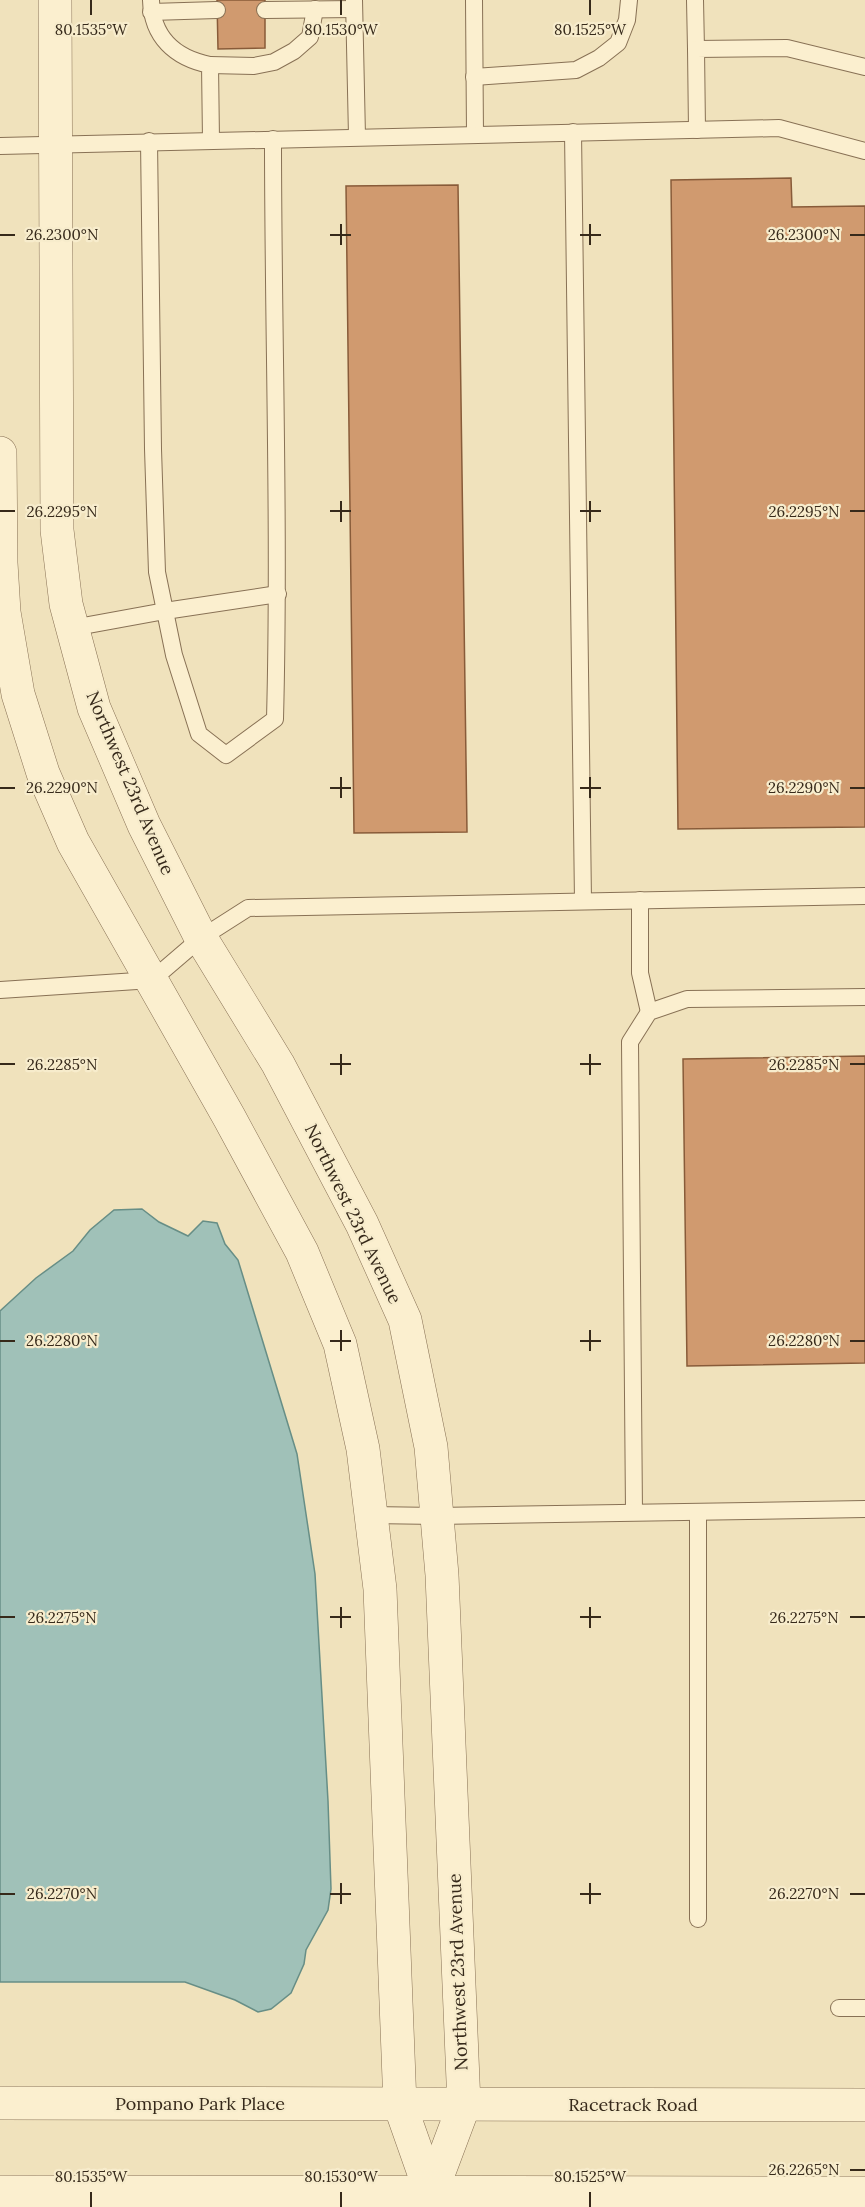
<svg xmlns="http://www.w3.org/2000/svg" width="865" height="2207" font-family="Lora,serif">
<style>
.water{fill:#a0c1b8;stroke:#678e86;stroke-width:1.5}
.building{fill:#d09a6f;stroke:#885b39;stroke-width:1.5}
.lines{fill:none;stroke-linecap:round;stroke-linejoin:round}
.service-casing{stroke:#887155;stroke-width:18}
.minor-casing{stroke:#887155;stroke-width:34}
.tertiary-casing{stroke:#887155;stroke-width:34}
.service{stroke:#fbefcf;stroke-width:16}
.minor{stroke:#fbefcf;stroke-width:33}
.tertiary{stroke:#fbefcf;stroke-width:33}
.ticks{fill:none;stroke:#36291a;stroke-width:2}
.labels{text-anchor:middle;stroke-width:4.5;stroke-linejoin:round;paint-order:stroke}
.street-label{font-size:18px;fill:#36291a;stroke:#f7eccc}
.ticks-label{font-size:15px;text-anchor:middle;fill:#36291a;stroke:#f7eccc;stroke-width:4.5;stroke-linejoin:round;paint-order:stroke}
</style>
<rect width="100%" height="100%" fill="#f0e2bc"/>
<polygon class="water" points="142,1209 159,1222 188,1236 203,1221 217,1223 225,1244 238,1260 297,1454 315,1574 328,1801 331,1889 328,1910 306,1950 304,1964 291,1993 271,2009 258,2012 235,2000 185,1982 0,1982 0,1311 36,1278 73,1251 90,1230 114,1210"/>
<g class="building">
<polygon points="217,0 265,0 265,48 218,49"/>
<polygon points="791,178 792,207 865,206 865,827 678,829 671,180"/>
<polygon points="458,185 467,832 354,833 346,186"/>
<polygon points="865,1056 865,1363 687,1366 683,1059"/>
</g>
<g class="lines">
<g class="service-casing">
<g id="service">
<path d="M151 0C152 37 175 58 210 65L211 140"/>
<polyline points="354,0 357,136"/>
<polyline points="474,0 475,134"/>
<polyline points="695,0 696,49"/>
<polyline points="265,10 354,9"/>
<polyline points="151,12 217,10"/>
<polyline points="210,65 254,66 274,62 294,51 310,37 315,9"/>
<polyline points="474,77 576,70 599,58 618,43 627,20 629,0"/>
<polyline points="697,130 696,49 787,48 865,67"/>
<polyline points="573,132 583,901"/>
<path d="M149 141 153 449 157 572 174 655 199 734 226 755 275 719C280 526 273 332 273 139"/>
<polyline points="0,146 779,128 865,151"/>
<polyline points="72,628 165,611 278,594"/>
<polyline points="640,900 640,973 649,1012"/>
<polyline points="0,990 152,980 201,938 248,908 865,896"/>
<polyline points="634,1512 630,1042 649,1012 687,999 865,997"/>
<polyline points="698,1512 698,1919"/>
<polyline points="371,1515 437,1516 865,1509"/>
<polyline points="839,2008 865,2008"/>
</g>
</g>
<g class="minor-casing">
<g id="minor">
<polyline points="55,0 57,530 66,604 94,708 144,825 201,938 278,1064 362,1224 405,1320 431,1447 442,1575 464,2105 431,2193"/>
<polyline points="0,453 1,563 4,612 18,694 43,773 73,842 229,1117 302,1252 340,1344 363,1449 380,1589 400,2105 431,2193 431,2203"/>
</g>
</g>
<g class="tertiary-casing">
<g id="tertiary">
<polyline points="0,2103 865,2105"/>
<polyline points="0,2192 865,2193"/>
</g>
</g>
<use href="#service" class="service"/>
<use href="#minor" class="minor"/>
<use href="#tertiary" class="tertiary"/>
</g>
<path class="ticks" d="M91 0V15M341 0V15M590 0V15M341 224V245M590 224V245M0 235H15M330 235H351M580 235H601M850 235H865M341 501V522M590 501V522M0 511H15M330 511H351M580 511H601M850 511H865M341 777V798M590 777V798M0 788H15M330 788H351M580 788H601M850 788H865M341 1054V1075M590 1054V1075M0 1064H15M330 1064H351M580 1064H601M850 1064H865M341 1330V1351M590 1330V1351M0 1341H15M330 1341H351M580 1341H601M850 1341H865M341 1607V1628M590 1607V1628M0 1617H15M330 1617H351M580 1617H601M850 1617H865M341 1883V1904M590 1883V1904M0 1894H15M330 1894H351M580 1894H601M850 1894H865M850 2170H865M91 2192V2207M341 2192V2207M590 2192V2207"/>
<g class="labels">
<g class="street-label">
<text transform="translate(130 783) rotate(67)" y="6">Northwest 23rd Avenue</text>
<text transform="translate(353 1214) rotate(64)" y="6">Northwest 23rd Avenue</text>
<text transform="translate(458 1972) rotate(-92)" y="6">Northwest 23rd Avenue</text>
<text x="200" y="2110">Pompano Park Place</text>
<text x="633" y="2111">Racetrack Road</text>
</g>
</g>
<g class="ticks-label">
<text x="91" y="35">80.1535°W</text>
<text x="341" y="35">80.1530°W</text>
<text x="590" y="35">80.1525°W</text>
<text x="62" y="240">26.2300°N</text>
<text x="804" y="240">26.2300°N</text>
<text x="62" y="517">26.2295°N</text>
<text x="804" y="517">26.2295°N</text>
<text x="62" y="793">26.2290°N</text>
<text x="804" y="793">26.2290°N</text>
<text x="62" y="1070">26.2285°N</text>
<text x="804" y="1070">26.2285°N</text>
<text x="62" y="1346">26.2280°N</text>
<text x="804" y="1346">26.2280°N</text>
<text x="62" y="1623">26.2275°N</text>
<text x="804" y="1623">26.2275°N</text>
<text x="62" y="1899">26.2270°N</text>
<text x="804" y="1899">26.2270°N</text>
<text x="804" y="2175">26.2265°N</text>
<text x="91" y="2182">80.1535°W</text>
<text x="341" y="2182">80.1530°W</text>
<text x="590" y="2182">80.1525°W</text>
</g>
</svg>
